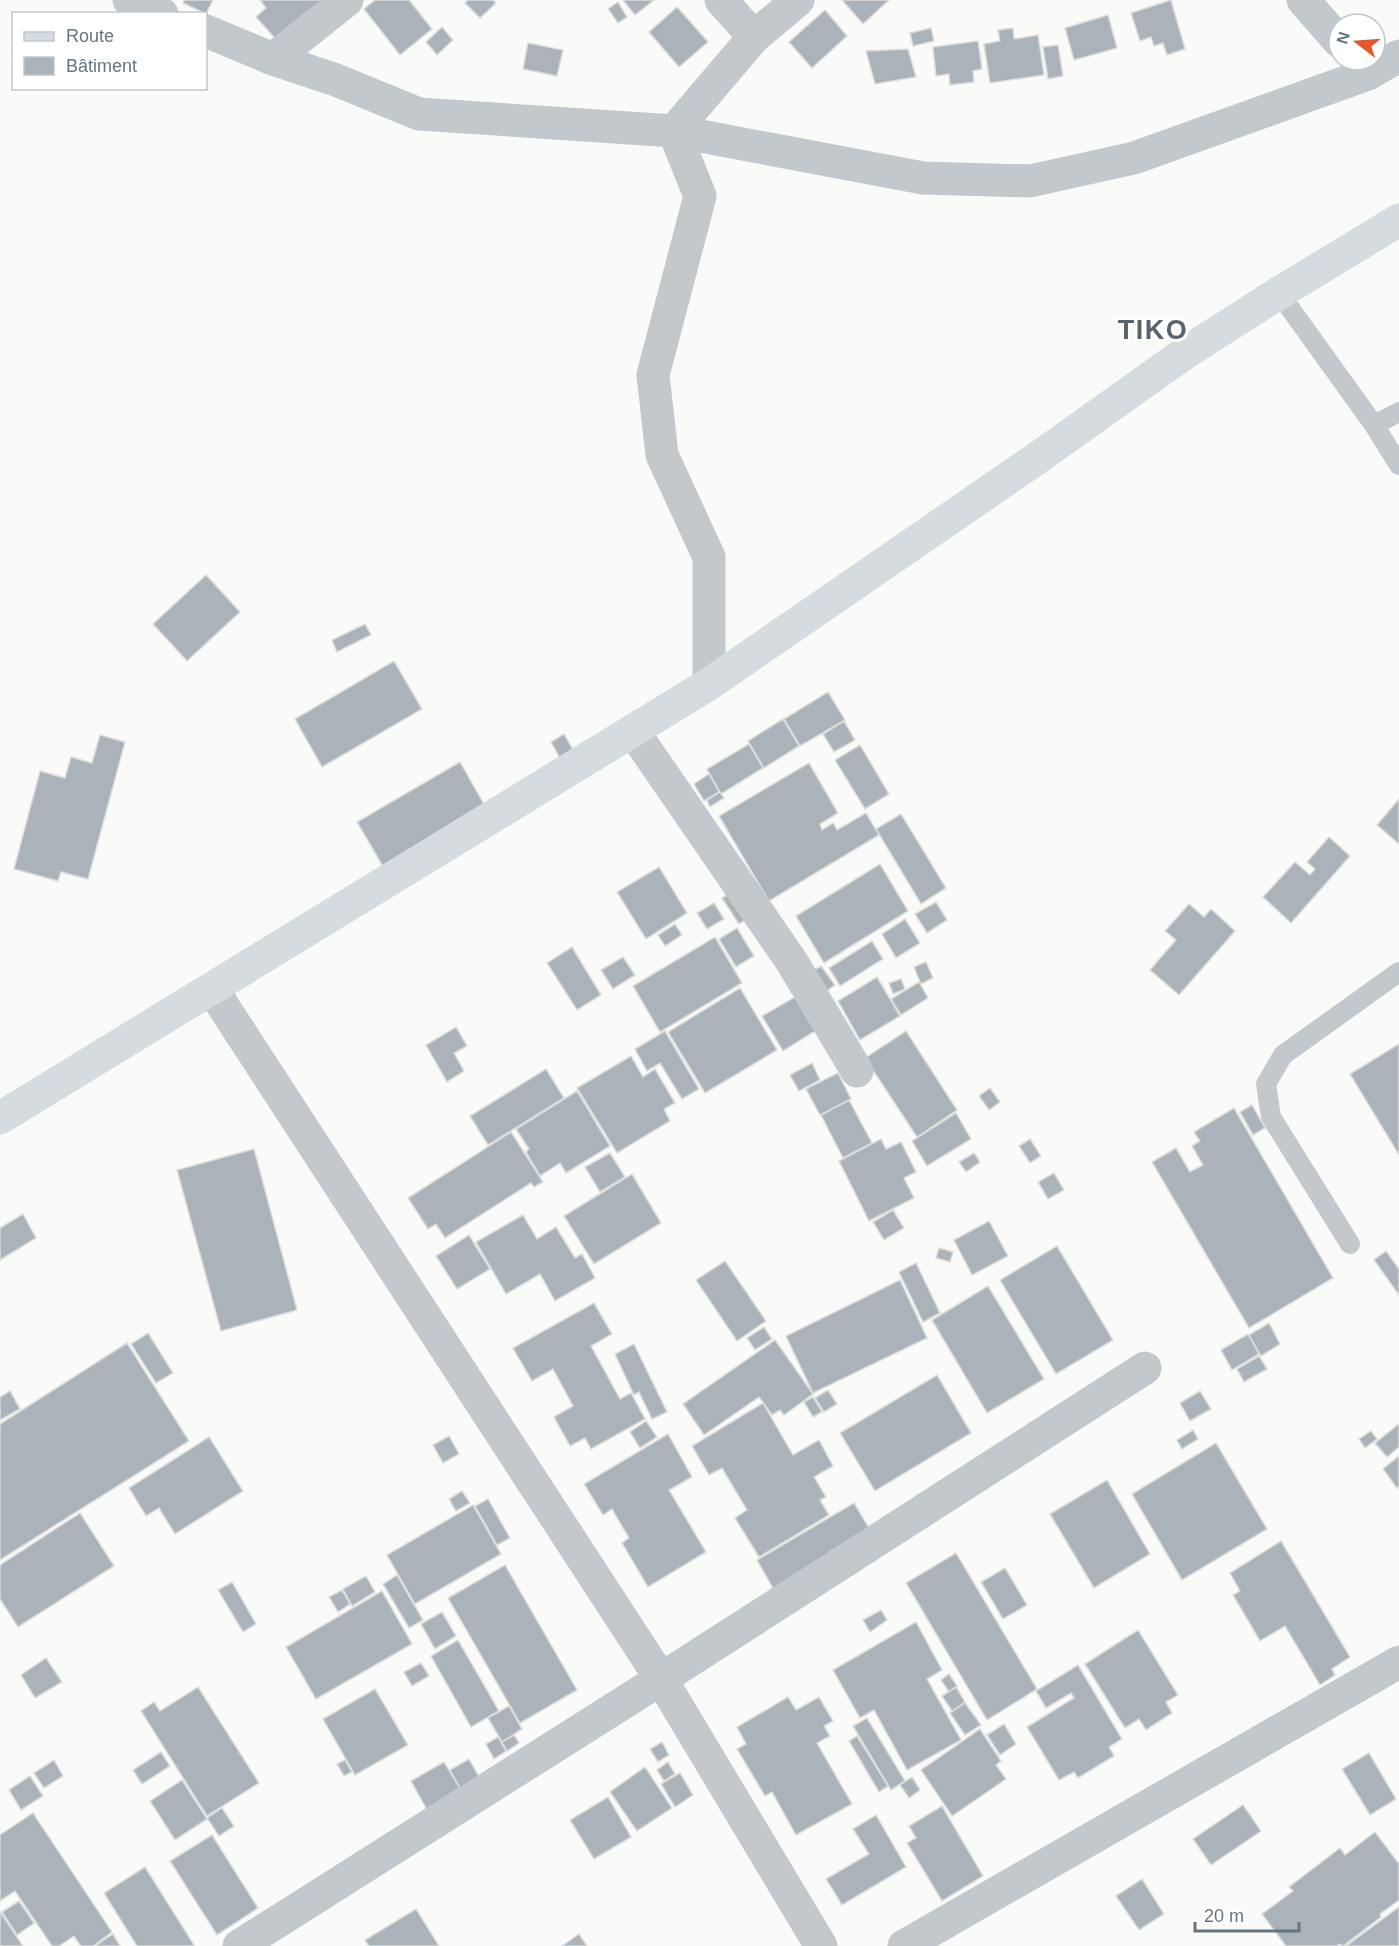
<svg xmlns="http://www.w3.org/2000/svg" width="1399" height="1946" font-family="Arial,sans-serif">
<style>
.building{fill:#aab3b9;stroke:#dcdcda;stroke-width:1.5}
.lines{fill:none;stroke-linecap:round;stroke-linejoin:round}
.lane{stroke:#c3c8cc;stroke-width:20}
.street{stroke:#c3c8cc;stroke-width:33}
.secondary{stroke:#d6dbdf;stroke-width:33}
.labels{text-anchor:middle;stroke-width:6;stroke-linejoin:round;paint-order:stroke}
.district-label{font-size:27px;font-weight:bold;letter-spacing:1.5px;fill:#57646e;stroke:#fff}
</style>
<rect width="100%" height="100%" fill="#fafaf8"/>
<g class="building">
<polygon points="184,0 213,0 206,14 183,3"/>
<polygon points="260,0 330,0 281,45 256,17 266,8"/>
<polygon points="375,0 409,0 432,29 400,55 364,9"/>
<polygon points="468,0 493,0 496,3 480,18 465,3"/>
<polygon points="623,0 654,0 635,15"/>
<polygon points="842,0 889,0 863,24"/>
<polygon points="1171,0 1185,49 1167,55 1163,43 1154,46 1151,37 1140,41 1131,13"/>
<polygon points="618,2 627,17 618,23 608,9"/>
<polygon points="677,7 708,42 679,67 649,32"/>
<polygon points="825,10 847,36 812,68 789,42"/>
<polygon points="1108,15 1117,48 1074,60 1065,28"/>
<polygon points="442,27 453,40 437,55 426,42"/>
<polygon points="931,28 934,41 913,46 910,33"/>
<polygon points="1013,28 1014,39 1038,35 1044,75 990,83 984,44 1000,41 998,30"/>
<polygon points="978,41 982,69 973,71 974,82 950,85 949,74 936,76 933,47"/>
<polygon points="528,43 563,50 557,76 523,69"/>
<polygon points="1058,45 1063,76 1048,79 1043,47"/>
<polygon points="908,49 916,77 875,84 866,51"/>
<polygon points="206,575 240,612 187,661 153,624"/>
<polygon points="365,624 371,635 337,652 332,640"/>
<polygon points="394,661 422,709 322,767 295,719"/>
<polygon points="828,692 845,720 800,746 784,719"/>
<polygon points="783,719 799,746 764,768 748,741"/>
<polygon points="844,721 855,740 834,752 823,734"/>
<polygon points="564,734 577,757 564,765 551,742"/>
<polygon points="100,735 125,742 88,879 61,872 58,881 14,869 40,771 65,778 71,757 92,763"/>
<polygon points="749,744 763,768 721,794 707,769"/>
<polygon points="860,745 889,794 865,809 835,760"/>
<polygon points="460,762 490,815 388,875 357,822"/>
<polygon points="809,763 838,813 820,824 822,830 833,823 837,830 866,813 879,835 769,901 719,816"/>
<polygon points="709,774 719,792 704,801 694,784"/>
<polygon points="720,792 724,798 710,807 707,800"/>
<polygon points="1399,799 1399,844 1377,825"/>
<polygon points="901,814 946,888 921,904 876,829"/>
<polygon points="1329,837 1350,856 1291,923 1263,897 1295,862 1310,875 1315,869 1307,862"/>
<polygon points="880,864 908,911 824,963 796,916"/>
<polygon points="659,867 687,913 646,939 617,892"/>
<polygon points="737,889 753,915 739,924 722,898"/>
<polygon points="936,902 947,920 927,933 915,914"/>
<polygon points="714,903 724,919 707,929 697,913"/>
<polygon points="1189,904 1204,917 1211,909 1235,931 1179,995 1150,970 1176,940 1165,931"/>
<polygon points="905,919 920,943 896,958 882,934"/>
<polygon points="675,924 682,935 665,946 658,935"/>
<polygon points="737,928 754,956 736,967 719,939"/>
<polygon points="715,937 742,983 660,1032 633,986"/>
<polygon points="872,941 883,959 840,986 829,968"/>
<polygon points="572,947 601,995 577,1010 547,963"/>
<polygon points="623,957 635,975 613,989 601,970"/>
<polygon points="926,962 933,978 921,984 914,967"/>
<polygon points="821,966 835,985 825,992 811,972"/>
<polygon points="877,977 900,1016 860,1040 838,1001"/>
<polygon points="901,979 905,989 893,994 889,983"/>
<polygon points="919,982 928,998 901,1015 891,999"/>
<polygon points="740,988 777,1050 705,1093 668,1032"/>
<polygon points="795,997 815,1031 783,1051 762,1016"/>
<polygon points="456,1027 467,1046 454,1053 464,1071 447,1082 426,1045"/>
<polygon points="665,1031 699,1089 682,1099 660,1063 647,1071 635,1049"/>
<polygon points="906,1031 957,1110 917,1137 865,1058"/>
<polygon points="1399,1044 1399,1155 1350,1074"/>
<polygon points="631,1056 643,1077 655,1069 675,1103 664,1109 670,1121 617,1153 577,1088"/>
<polygon points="812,1063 820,1080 799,1091 790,1075"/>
<polygon points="546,1069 564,1098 488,1145 470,1116"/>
<polygon points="838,1073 851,1099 820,1115 806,1089"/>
<polygon points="990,1088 1000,1102 989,1110 979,1096"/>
<polygon points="577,1091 610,1146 566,1173 560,1163 540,1176 526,1152 529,1149 516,1129"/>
<polygon points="849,1100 872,1143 843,1158 821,1115"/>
<polygon points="1252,1105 1265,1128 1253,1135 1240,1112"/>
<polygon points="1234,1108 1333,1278 1249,1328 1152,1162 1176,1148 1190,1172 1203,1165 1192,1146 1200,1141 1194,1132"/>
<polygon points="956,1113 971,1139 927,1166 912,1141"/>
<polygon points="511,1132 543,1182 534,1187 531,1183 445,1238 436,1224 428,1229 408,1198"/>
<polygon points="881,1139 886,1149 901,1142 916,1172 904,1178 914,1198 869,1221 839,1161"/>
<polygon points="1030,1139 1041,1156 1030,1163 1019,1146"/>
<polygon points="254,1149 297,1310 221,1331 177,1170"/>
<polygon points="610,1153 625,1177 600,1192 585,1167"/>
<polygon points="974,1153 980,1162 966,1172 959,1162"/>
<polygon points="1054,1173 1064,1190 1048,1199 1038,1182"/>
<polygon points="632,1174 661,1223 594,1264 564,1216"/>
<polygon points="893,1210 904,1228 884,1240 873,1222"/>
<polygon points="23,1214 36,1238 0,1260 0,1228"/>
<polygon points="523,1215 537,1239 556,1227 575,1258 582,1254 595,1278 555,1301 540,1274 506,1294 476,1242"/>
<polygon points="989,1221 1008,1256 972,1275 954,1240"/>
<polygon points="469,1235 490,1269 457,1289 436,1256"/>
<polygon points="1057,1246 1113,1340 1056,1374 1000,1280"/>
<polygon points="939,1248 953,1252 950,1262 936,1258"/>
<polygon points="1386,1251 1399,1269 1399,1295 1374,1260"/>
<polygon points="725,1261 766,1321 737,1341 696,1280"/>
<polygon points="916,1263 940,1313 923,1322 899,1272"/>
<polygon points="900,1280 927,1338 813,1393 786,1336"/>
<polygon points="988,1286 1044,1379 987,1413 932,1320"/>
<polygon points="594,1303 612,1334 591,1346 620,1399 631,1393 645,1419 591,1449 585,1438 570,1446 554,1417 573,1406 553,1369 532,1381 513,1348"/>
<polygon points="1269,1323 1280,1344 1261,1356 1249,1335"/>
<polygon points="764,1327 772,1339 755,1350 747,1338"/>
<polygon points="148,1333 173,1373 156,1383 131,1344"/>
<polygon points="1248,1334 1259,1354 1232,1370 1221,1350"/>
<polygon points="775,1340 813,1394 784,1415 780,1410 772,1415 759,1397 704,1435 683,1404"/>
<polygon points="127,1343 189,1441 0,1560 0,1424"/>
<polygon points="634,1344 667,1412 652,1419 639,1392 634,1395 615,1354"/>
<polygon points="1259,1356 1267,1369 1244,1382 1237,1369"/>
<polygon points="937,1375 971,1433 875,1491 840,1433"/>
<polygon points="828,1390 837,1404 824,1412 815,1398"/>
<polygon points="10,1391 20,1409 0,1420 0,1397"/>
<polygon points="1200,1391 1211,1409 1190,1421 1180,1403"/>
<polygon points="813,1397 822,1412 813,1417 804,1402"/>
<polygon points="763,1403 793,1455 819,1440 833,1466 814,1477 826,1497 820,1500 829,1515 759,1557 735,1518 747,1510 722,1468 709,1475 692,1446"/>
<polygon points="646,1421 657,1437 640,1448 630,1432"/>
<polygon points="1399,1424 1399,1447 1387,1457 1375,1443"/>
<polygon points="1193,1430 1198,1439 1182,1449 1177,1440"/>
<polygon points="1371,1431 1377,1439 1365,1448 1359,1439"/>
<polygon points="668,1434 692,1477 669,1490 706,1552 648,1587 622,1543 629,1538 612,1509 603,1515 584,1484"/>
<polygon points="449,1436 459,1454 443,1463 433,1445"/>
<polygon points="209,1437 243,1491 175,1534 159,1508 146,1516 129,1488"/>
<polygon points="1216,1443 1267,1529 1182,1580 1132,1494"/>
<polygon points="1399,1456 1399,1486 1397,1488 1383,1469"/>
<polygon points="1107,1480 1150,1554 1094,1588 1050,1514"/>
<polygon points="462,1491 470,1503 456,1511 449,1499"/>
<polygon points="488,1499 510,1538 497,1545 475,1506"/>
<polygon points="854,1503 881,1548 783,1606 757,1560"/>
<polygon points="473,1505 501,1554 415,1604 387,1555"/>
<polygon points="80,1513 114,1566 18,1627 0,1599 0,1565"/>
<polygon points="1281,1541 1350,1657 1332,1669 1335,1675 1320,1685 1285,1626 1260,1641 1233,1595 1240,1591 1230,1573"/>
<polygon points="956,1553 1037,1689 987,1720 906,1583"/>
<polygon points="505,1565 577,1690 520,1723 448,1598"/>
<polygon points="1005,1568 1027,1605 1003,1619 981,1582"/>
<polygon points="397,1575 423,1620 409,1628 383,1584"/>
<polygon points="366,1576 375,1592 352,1606 343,1589"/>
<polygon points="232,1582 256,1624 243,1632 218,1590"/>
<polygon points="342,1590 350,1604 338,1612 329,1597"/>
<polygon points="382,1591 412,1644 316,1699 286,1647"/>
<polygon points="881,1610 887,1620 870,1632 863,1620"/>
<polygon points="442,1612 456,1636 435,1649 421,1624"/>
<polygon points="916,1622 942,1670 927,1679 961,1740 907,1770 874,1710 860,1718 833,1670"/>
<polygon points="1138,1630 1178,1695 1166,1702 1172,1713 1146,1730 1139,1719 1125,1728 1085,1664"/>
<polygon points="458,1640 499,1711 471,1727 431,1656"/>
<polygon points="46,1658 62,1682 35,1698 21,1675"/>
<polygon points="421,1663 429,1676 412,1686 404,1672"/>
<polygon points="1078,1665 1122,1739 1109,1747 1114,1756 1078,1778 1074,1772 1059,1780 1027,1727 1074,1698 1071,1693 1046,1708 1036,1691"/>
<polygon points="949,1674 957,1686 949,1692 941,1680"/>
<polygon points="198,1687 259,1783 207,1816 141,1711 154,1702 160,1711"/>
<polygon points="956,1687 965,1702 952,1711 942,1696"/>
<polygon points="375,1689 408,1745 355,1775 323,1719"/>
<polygon points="788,1697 796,1710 819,1697 833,1721 824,1726 830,1736 817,1743 852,1804 796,1835 772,1792 765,1796 737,1749 746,1744 737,1727"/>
<polygon points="965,1703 981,1725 965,1735 950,1713"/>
<polygon points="509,1706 522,1729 502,1742 488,1718"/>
<polygon points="867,1718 905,1781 891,1790 853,1726"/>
<polygon points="1004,1724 1016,1744 1000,1755 987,1735"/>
<polygon points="980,1729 1001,1761 996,1765 1006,1779 952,1816 921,1770"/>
<polygon points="514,1735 519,1743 507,1751 502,1742"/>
<polygon points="857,1736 888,1786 879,1792 849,1741"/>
<polygon points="498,1737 506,1751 494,1759 486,1744"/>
<polygon points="662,1742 669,1755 658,1762 650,1749"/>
<polygon points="161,1752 170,1766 142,1784 133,1770"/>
<polygon points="1369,1753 1396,1799 1370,1815 1342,1769"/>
<polygon points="469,1759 483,1784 464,1795 450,1770"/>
<polygon points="54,1760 63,1776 44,1788 34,1773"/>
<polygon points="345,1760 352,1772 344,1776 337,1764"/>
<polygon points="444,1762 464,1795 430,1815 411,1781"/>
<polygon points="668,1762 675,1774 664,1781 657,1770"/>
<polygon points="645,1767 672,1808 637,1831 610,1792"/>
<polygon points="680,1773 693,1795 675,1807 661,1784"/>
<polygon points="30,1776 43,1796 21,1810 9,1790"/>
<polygon points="912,1777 920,1790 909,1798 900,1785"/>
<polygon points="182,1780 207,1819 175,1840 150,1801"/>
<polygon points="608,1797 631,1837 594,1859 570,1820"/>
<polygon points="1243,1805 1261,1831 1211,1865 1193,1839"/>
<polygon points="942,1806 983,1876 942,1901 907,1843 916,1838 909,1826"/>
<polygon points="222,1808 234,1826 219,1836 207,1818"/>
<polygon points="33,1813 112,1932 93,1946 81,1946 74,1936 59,1946 52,1946 15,1891 0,1901 0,1835"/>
<polygon points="876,1815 906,1867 842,1905 826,1879 869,1854 853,1829"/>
<polygon points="1375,1832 1399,1864 1399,1900 1380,1914 1381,1917 1343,1946 1339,1944 1337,1946 1286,1946 1262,1914 1293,1891 1289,1887 1340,1848 1345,1855"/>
<polygon points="212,1835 258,1908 217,1935 170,1861"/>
<polygon points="145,1867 194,1945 192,1946 137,1946 104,1893"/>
<polygon points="1142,1879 1164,1914 1139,1930 1116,1896"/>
<polygon points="19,1901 34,1923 17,1935 2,1912"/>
<polygon points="1399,1907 1399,1946 1346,1946"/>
<polygon points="416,1909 439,1946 369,1946 365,1940"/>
<polygon points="0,1912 23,1946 0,1946"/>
<polygon points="113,1934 120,1946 95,1946"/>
<polygon points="579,1934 587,1946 562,1946"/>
</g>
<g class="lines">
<g class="lane">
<polyline points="1279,293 1374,425 1399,465"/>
<polyline points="1374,425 1399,412"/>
<polyline points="1350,1244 1271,1117 1266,1084 1283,1055 1399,972"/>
</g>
<g class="street">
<polyline points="129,0 162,14"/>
<polyline points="721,0 754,37"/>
<polyline points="1303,0 1339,41"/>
<polyline points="206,31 273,59 336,80 419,114 674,131 923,178 1030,181 1134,158 1368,74 1399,56"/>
<polyline points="273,59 347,0"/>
<polyline points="709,684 709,557 662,455 653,375 700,196 674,131 754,37 798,0"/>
<polyline points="633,731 792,962 857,1071"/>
<polyline points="212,989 661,1679 821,1946"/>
<polyline points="239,1946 661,1679 1145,1368"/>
<polyline points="904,1946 1399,1662"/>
</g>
<polyline class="secondary" points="0,1118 709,684 1036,459 1185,353 1279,293 1399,220"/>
</g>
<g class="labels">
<g class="district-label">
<text x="1153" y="339">TIKO</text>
</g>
</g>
<rect x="12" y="12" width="195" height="78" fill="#ffffff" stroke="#c1c8cd" stroke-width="1.5"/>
<rect x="24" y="32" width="30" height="9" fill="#d6dbdf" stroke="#c1c8cd" stroke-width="1.5"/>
<text x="66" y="42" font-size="18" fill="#657683">Route</text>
<rect x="24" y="57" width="30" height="18" fill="#aab3b9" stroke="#c1c8cd" stroke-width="1.5"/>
<text x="66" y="72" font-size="18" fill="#657683">Bâtiment</text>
<g transform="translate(1357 42) rotate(287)"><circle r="28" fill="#ffffff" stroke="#c1c8cd" stroke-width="1.5"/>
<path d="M0-4.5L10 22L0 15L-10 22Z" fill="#e4572e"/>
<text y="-9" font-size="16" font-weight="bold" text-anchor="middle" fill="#657683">N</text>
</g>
<path d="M1195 1922v9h104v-9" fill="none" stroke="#657683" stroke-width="3"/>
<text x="1204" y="1922" font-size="18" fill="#657683" stroke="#ffffff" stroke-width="4.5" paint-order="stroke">20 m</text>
</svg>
